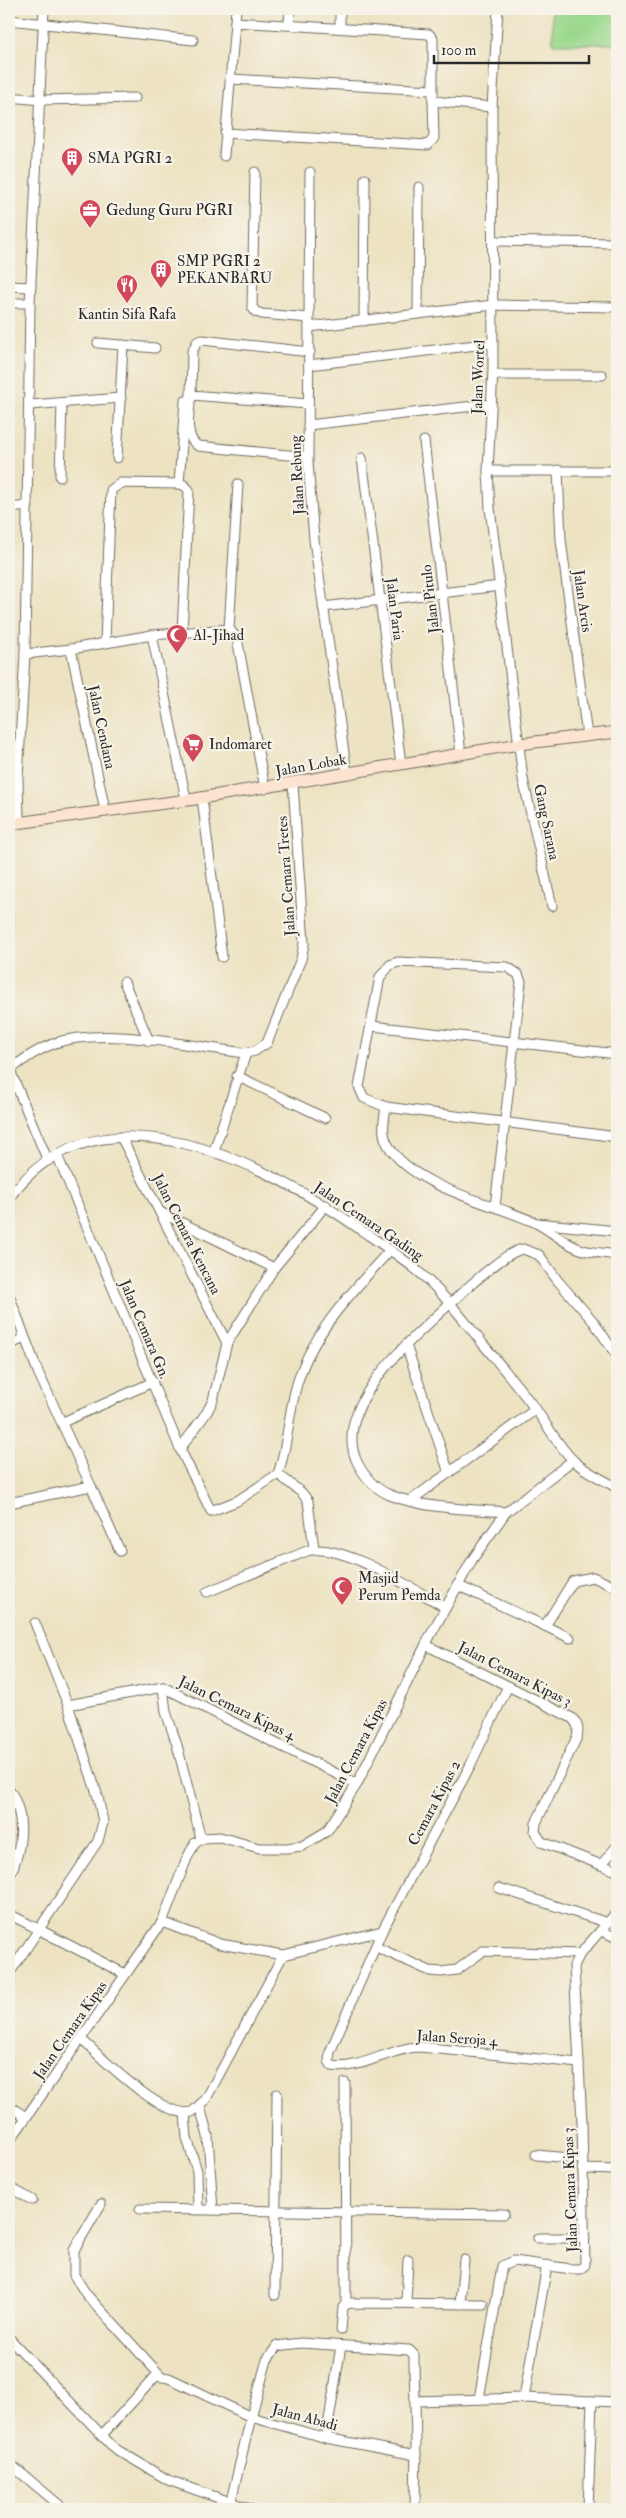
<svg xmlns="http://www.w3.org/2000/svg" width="626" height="2518" font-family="'IM FELL Double Pica',serif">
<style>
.green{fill:#9ad88d;stroke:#62825c}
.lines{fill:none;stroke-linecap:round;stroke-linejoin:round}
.street-casing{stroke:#6f6b60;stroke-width:11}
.secondary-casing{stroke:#6f6b60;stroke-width:13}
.street{stroke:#fff;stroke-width:9}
.secondary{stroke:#fde4d1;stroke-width:11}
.labels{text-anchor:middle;stroke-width:4.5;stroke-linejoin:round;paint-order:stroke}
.poi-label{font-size:15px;fill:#2b2b2b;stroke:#f7f3e8;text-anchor:start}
.street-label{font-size:15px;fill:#2b2b2b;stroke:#f7f3e8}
</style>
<rect width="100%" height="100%" fill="#f7f3e8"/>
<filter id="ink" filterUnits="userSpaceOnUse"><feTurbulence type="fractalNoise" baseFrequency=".02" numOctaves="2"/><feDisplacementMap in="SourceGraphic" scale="10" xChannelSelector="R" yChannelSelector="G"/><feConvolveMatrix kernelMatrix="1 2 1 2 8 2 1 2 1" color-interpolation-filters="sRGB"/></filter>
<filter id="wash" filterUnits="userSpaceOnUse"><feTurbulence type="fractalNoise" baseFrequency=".0096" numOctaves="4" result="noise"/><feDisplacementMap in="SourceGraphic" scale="20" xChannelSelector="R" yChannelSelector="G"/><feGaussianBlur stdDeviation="1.12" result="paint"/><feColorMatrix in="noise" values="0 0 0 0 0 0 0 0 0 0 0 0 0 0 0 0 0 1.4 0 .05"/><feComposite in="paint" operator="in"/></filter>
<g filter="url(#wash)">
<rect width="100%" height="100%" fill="#ede3c3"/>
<polygon class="green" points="552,9 617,9 617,44 553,44"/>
</g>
<g filter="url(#ink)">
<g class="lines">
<g class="street-casing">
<g id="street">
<polyline points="498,9 492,107 493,370 488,471 490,508 523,779 552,906"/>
<polyline points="9,20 193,40"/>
<polyline points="235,22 236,9"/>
<polyline points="289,25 290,9"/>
<polyline points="340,28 340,9"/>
<polyline points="230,79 432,90"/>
<polyline points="9,97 41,100 135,98"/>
<polyline points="225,133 428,145 434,138 433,101"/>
<polyline points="224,156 235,22 429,34 433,39 433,101 492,107"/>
<polyline points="255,172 252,307 256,312 262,314 309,318"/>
<polyline points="310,172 308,462 314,540 347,774"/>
<polyline points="493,241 617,243"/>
<polyline points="9,286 31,287"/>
<polyline points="9,303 30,303"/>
<polyline points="418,314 419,187"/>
<polyline points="364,321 365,179"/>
<polyline points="309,327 493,305 617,307"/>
<polyline points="98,343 155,348"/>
<polyline points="309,365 493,343"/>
<polyline points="493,375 602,375"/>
<path d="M191 395C190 410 183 437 198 446L308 457"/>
<polyline points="308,404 191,395 192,352 197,342 202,340 310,352"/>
<polyline points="30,405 121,398"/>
<polyline points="308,425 491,404"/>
<polyline points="424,441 461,754"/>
<polyline points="117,458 123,345"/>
<polyline points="362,458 401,764"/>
<polyline points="558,470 561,540 587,736"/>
<polyline points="488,471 617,471"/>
<polyline points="60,477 62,403"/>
<polyline points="179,484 185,401"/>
<polyline points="9,508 28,506"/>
<polyline points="323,607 500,586"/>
<polyline points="229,629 238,484"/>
<polyline points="152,635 186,799"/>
<polyline points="105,642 111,490 121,483 179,484 184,485 189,490 182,633"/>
<polyline points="71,649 105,810"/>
<polyline points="25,654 71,649 152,635 229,629 237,638 265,789"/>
<polyline points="202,798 222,957"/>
<polyline points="19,822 18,778 25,654 30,303 44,9"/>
<polyline points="124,982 149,1041"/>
<polyline points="372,1026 617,1054"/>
<polyline points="9,1068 48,1161"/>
<path d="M9 1071C22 1060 39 1049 55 1043 106 1026 192 1047 246 1053L255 1051 267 1043 301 959 304 944 293 784"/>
<polyline points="237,1076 325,1118"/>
<polyline points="386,1107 617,1137"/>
<polyline points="121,1137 227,1343"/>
<polyline points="214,1151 246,1053"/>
<path d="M57 1155 180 1449 211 1511 237 1501 278 1474C288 1445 288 1414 297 1384 312 1332 354 1290 390 1250"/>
<path d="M9 1198C99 1075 269 1165 364 1232 383 1245 403 1258 420 1273 444 1294 463 1319 483 1344 501 1366 519 1387 536 1410 548 1426 558 1445 572 1459 583 1471 603 1479 617 1488"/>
<path d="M495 1207 521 982 518 974 507 967 398 962 390 965 380 977 359 1087 364 1098 386 1107C384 1120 381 1133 388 1145 412 1187 492 1203 534 1222 551 1230 565 1245 583 1250 594 1253 606 1253 617 1255"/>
<polyline points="160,1212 274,1268"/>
<polyline points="537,1223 617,1231"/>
<polyline points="9,1295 38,1372 91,1486 9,1503"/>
<polyline points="9,1345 24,1338"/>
<polyline points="406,1345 449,1473"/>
<polyline points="63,1422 153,1382"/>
<polyline points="180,1449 207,1412 213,1400 227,1343 274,1268 326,1205"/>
<polyline points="278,1474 302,1493 308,1501 314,1549"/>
<polyline points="91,1486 120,1551"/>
<polyline points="410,1501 536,1409"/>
<path d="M506 1512C468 1509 426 1509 390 1495 375 1489 365 1477 358 1464 329 1408 410 1341 445 1308 460 1295 505 1251 523 1249L539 1255 558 1281 593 1321 617 1356"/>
<polyline points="457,1585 545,1626 573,1581 593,1577 617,1588"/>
<path d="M207 1592 307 1551C343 1542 412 1589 445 1607"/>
<polyline points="545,1626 570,1638"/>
<path d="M426 1645 572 1718C578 1724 579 1729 577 1737L536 1823 535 1832 542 1842 617 1871"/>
<path d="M508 1686 470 1766 382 1931 330 2052 329 2061 332 2066C359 2071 392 2047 420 2047L579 2063"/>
<polyline points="163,1687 166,1712 177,1745 201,1839"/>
<polyline points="68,1705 163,1687 357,1784"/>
<path d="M9 1789C27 1816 22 1850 9 1877"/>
<polyline points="601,1865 617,1846"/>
<polyline points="499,1888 608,1923"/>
<polyline points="9,1914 125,1974"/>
<polyline points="162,1922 220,1944 283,1955 382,1931"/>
<polyline points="602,1931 617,1938"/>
<polyline points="376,1947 430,1971 441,1972 457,1970 483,1951 580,1954"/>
<polyline points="9,1974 98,1841 103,1822 98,1797 68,1705 35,1623"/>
<path d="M81 2039C103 2059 162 2119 192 2112L206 2099 283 1955"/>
<polyline points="345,2083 346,2304"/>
<polyline points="9,2106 26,2117"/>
<polyline points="200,2107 208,2136 213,2210"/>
<polyline points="185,2114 187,2138 197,2171 198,2210"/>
<polyline points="9,2142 162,1922 187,1858 195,1843 204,1838 220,1837 259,1848 287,1848 302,1846 327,1831 357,1784 430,1636 472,1560 506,1512 573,1460"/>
<polyline points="536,2155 582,2159"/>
<polyline points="582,2169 617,2170"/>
<polyline points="9,2187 32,2200"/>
<polyline points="101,2204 74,2250 74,2275 86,2294 160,2375"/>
<polyline points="140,2209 504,2214"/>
<polyline points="538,2238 585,2238"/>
<polyline points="275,2295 277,2094"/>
<polyline points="406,2303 408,2260"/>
<polyline points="460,2304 464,2260"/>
<polyline points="341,2330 343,2307 349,2303 483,2304"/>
<polyline points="9,2338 114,2448 168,2480 250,2509"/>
<polyline points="524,2398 547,2265"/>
<polyline points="479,2399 502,2266 514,2261 571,2269 580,2269 585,2265 582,2123 574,1966 580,1954 617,1912"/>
<polyline points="415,2401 524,2398 617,2402"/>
<polyline points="102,2435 156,2376 169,2378 251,2417 267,2360 277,2346 301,2343 409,2350 414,2355 414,2364 416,2442 415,2509"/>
<polyline points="326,2438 341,2346"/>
<polyline points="9,2463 64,2509"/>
<polyline points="229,2509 251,2417 326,2438 416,2455"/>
<polyline points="588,2509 592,2401"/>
</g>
</g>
<g class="secondary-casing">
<polyline id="secondary" points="9,824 195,799 519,744 617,732"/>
</g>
<use href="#street" class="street"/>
<use href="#secondary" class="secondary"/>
</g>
</g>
<defs>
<g id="building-pin" transform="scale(1.125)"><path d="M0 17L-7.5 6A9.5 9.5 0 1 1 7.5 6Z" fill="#d1495b" stroke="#f7f3e8"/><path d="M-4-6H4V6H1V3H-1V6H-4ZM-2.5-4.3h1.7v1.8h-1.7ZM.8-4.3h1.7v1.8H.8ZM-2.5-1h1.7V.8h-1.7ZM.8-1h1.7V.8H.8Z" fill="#fff"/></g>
<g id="office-pin" transform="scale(1.125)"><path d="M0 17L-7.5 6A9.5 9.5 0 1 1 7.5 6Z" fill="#d1495b" stroke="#f7f3e8"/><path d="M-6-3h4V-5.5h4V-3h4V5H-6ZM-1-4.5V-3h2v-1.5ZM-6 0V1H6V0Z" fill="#fff"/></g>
<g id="restaurant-pin" transform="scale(1.125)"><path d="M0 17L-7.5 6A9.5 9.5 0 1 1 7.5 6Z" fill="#d1495b" stroke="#f7f3e8"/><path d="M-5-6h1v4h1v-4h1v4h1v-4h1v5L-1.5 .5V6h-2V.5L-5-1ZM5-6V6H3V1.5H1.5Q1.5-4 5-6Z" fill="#fff"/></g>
<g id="mosque-pin" transform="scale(1.125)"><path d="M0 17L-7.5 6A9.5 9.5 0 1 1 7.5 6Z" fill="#d1495b" stroke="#f7f3e8"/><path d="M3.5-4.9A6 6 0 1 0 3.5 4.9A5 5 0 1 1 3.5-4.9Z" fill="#fff"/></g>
<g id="supermarket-pin" transform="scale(1.125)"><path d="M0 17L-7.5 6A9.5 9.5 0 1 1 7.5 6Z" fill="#d1495b" stroke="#f7f3e8"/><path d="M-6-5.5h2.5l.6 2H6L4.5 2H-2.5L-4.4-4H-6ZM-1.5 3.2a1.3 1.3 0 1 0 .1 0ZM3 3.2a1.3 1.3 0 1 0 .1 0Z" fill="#fff"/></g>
</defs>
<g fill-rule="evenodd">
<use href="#building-pin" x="72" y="158"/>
<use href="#office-pin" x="90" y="210"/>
<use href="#building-pin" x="161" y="270"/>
<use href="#restaurant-pin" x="127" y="285"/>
<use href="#mosque-pin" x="177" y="635"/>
<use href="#supermarket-pin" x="193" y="744"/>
<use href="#mosque-pin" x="342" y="1587"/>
</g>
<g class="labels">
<g class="poi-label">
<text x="88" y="163">SMA PGRI 2</text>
<text x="106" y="215">Gedung Guru PGRI</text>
<text x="177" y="266">SMP PGRI 2<tspan x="177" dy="17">PEKANBARU</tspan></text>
<text x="127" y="319" text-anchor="middle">Kantin Sifa Rafa</text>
<text x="193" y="640">Al-Jihad</text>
<text x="209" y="749">Indomaret</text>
<text x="358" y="1583">Masjid<tspan x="358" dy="17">Perum Pemda</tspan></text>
</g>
<g class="street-label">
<text transform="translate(478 377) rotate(-88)" y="5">Jalan Wortel</text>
<text transform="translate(297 475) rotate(-93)" y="5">Jalan Rebung</text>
<text transform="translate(430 599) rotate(-97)" y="5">Jalan Pitulo</text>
<text transform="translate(583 601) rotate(82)" y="5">Jalan Arcis</text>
<text transform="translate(395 609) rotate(83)" y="5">Jalan Paria</text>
<text transform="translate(102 727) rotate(78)" y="5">Jalan Cendana</text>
<text transform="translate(311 765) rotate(-10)" y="5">Jalan Lobak</text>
<text transform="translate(547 822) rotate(78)" y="5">Gang Sarana</text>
<text transform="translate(286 876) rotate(-94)" y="5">Jalan Cemara Tretes</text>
<text transform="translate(369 1221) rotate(34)" y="5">Jalan Cemara Gading</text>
<text transform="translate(187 1234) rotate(63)" y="5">Jalan Cemara Kencana</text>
<text transform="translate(145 1329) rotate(67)" y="5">Jalan Cemara Gn.</text>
<text transform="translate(515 1674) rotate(27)" y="5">Jalan Cemara Kipas 3</text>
<text transform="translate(237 1708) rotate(26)" y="5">Jalan Cemara Kipas 4</text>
<text transform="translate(356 1751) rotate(-62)" y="5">Jalan Cemara Kipas</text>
<text transform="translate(434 1803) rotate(-62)" y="5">Cemara Kipas 2</text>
<text transform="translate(70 2030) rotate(-55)" y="5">Jalan Cemara Kipas</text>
<text transform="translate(457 2038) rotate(4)" y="5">Jalan Seroja 4</text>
<text transform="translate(570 2190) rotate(-92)" y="5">Jalan Cemara Kipas 3</text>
<text transform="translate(305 2417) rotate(15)" y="5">Jalan Abadi</text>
</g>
</g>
<rect width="626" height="2518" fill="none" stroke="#f7f3e8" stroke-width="30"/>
<path d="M434 55v8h155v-8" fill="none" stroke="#2b2b2b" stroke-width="2.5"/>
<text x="441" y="55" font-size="15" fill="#2b2b2b" stroke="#f7f3e8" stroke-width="4" paint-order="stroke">100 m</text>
</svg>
